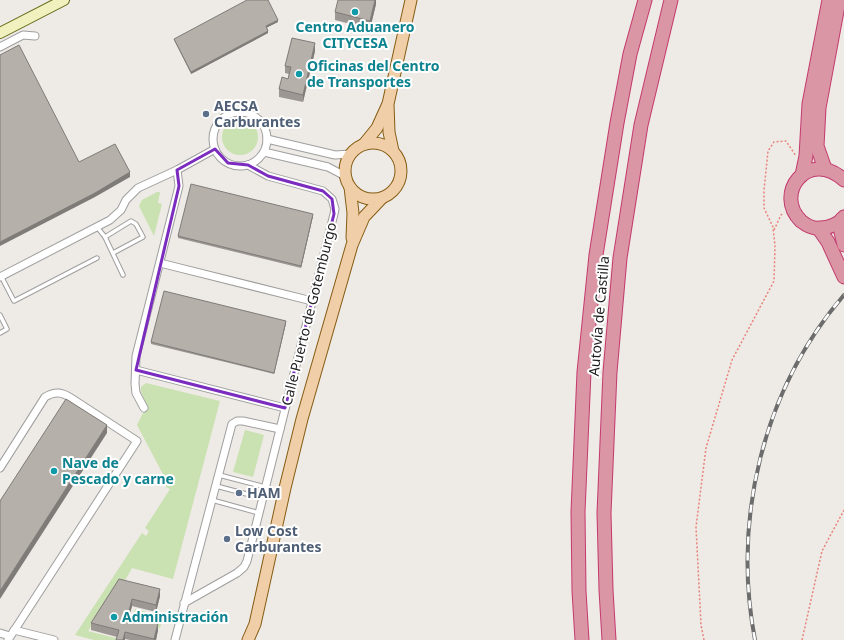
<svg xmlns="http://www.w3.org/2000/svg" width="844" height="640" font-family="'Noto Sans',sans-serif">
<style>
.grass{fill:#cae1b1}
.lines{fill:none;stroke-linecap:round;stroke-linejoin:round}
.lane-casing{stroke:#9f9f9f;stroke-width:5.5}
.street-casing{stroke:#9f9f9f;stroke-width:9}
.secondary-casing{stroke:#616713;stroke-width:12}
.primary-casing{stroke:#855c13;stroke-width:13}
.highway-casing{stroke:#c33a6e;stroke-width:15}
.path{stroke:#e8837c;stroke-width:1.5;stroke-dasharray:2 2;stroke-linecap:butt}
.lane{stroke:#fff;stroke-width:3.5}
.street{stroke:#fff;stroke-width:7}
.secondary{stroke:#f0f1bf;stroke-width:10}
.primary{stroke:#f0cea8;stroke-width:11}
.highway{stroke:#db96a5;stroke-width:13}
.rail-casing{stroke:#6c6c6c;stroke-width:4}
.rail{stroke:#fff;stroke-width:2.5;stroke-dasharray:8;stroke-linecap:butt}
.wall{fill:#9d9793}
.shaded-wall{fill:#7f7b78}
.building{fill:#b6b0ab;stroke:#7f7b78}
.marked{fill:none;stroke:#7b2cbf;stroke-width:3;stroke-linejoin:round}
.culture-dot{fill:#0f9aa8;stroke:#fff;stroke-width:1.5}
.service-dot{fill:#5c6f8a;stroke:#fff;stroke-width:1.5}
.labels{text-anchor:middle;stroke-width:4;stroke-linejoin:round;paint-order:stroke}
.culture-label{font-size:14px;font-weight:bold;fill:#0d838f;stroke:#fff;text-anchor:start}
.service-label{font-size:14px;font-weight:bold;fill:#4e5e75;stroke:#fff;text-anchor:start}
.street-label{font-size:14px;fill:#1e1e1e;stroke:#fff}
</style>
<rect width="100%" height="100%" fill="#eeeae5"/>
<g class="grass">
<circle cx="240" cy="137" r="18"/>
<polygon points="157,192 160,192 158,203 162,204 154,236 139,206 142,200"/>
<polygon points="146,383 220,401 173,579 132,568 123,584 120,583 88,631 123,640 94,640 75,635 142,533 146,536 149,531 145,528 170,489 166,487 165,478 137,425 147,405 141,392 141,387"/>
<polygon points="245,430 264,435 253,477 233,472"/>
<polygon points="135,609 163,616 160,628 132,620"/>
</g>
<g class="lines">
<g class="lane-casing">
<g id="lane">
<polyline points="97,227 105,237 123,275"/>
<polyline points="105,237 131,221 136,224 143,237 113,253"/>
<polyline points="1,276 14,301 97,258"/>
<polyline points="0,315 7,329 0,333"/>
<polyline points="219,475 265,487"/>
<polyline points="216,486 262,498"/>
<polyline points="212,500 259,513"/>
</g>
</g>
<g class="street-casing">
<g id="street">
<polyline points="0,47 23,35 35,36"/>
<circle cx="240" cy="139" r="27"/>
<polyline points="267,139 335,155 350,154"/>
<polyline points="264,152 328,167 345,176"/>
<polyline points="160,263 312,301"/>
<polyline points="0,277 110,220 121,210 126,200 138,188 177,170 215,149"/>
<polyline points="136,370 285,408"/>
<polyline points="144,408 136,393 135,384 136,356 179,186 177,170"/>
<path d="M0 468 45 397C55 391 62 392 71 398L137 441 8 640"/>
<polyline points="184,603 237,573 244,567 247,561 334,214 335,209 332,199 323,191 268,176 248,165"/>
<polyline points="14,630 54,640"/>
<polyline points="0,633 10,636"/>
<polyline points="175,640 232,424 237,421 243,421 280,429"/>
</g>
</g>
<g class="secondary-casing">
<polyline id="secondary" points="0,33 64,0"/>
</g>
<g class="primary-casing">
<g id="primary">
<circle cx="373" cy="171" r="28"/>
<polyline points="364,144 377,128 387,106"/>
<polyline points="393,151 389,132 388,104 411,0"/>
<polyline points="350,187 353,213 352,238"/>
<polyline points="248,640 255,624 285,488 302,419 352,245 364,217 382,198"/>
</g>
</g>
<g class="highway-casing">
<g id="highway">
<polyline points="825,169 817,146 819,108 839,0"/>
<polyline points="802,175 806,156 809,104 829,0"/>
<path d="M844 180C808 148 773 194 801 221 806 225 813 229 820 228 829 228 839 224 844 217"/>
<polyline points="842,219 841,232 844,245"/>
<polyline points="819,229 828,242 844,277"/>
<polyline points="582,640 579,591 578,512 584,372 596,255 617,123 630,54 645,0"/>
<polyline points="609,640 606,590 604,513 610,372 620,258 641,125 671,0"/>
</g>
</g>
<g class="path">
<polyline points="774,230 781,215 784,213"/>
<polyline points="704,640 701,625 696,527 706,448 732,360 774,281 775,246 773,227 764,208 764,190 768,151 774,142 786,141 796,156"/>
<polyline points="802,640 822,551 844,510"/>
</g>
<use href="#lane" class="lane"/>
<use href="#street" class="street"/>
<use href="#secondary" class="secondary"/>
<use href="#primary" class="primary"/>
<use href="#highway" class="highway"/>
<g class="rail-casing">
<path id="rail" d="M755 640C732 519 763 389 844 295"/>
</g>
<use href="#rail" class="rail"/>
</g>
<g class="wall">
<polygon points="376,0 376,4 370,29 335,20 335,12"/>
<polygon points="278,22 267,27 268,33 191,74 174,40 174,39"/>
<polygon points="315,51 303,102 279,97 279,89 288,79 289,74 285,73 285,66"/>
<polygon points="313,216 301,268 178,238 178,236"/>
<polygon points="286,323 274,374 151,344 151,342"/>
<polygon points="119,579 160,596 156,612 132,606 129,615 158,630 156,640 130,640 125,639 125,640 116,640 117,637 91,630 91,623"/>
</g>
<g class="shaded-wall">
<polygon points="375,0 376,0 376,4 370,29 370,21"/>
<polygon points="278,20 278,22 266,28 266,26"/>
<polygon points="268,31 268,33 191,74 191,72"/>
<polygon points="315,43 315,51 303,102 303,95"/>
<polygon points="130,172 130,177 95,197 0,246 0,242"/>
<polygon points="313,214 313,216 301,268 301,266"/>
<polygon points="286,321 286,323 274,374 274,373"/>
<polygon points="107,425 107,433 0,599 0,591"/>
<polygon points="160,589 160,596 156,612 156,605"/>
<polygon points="132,599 132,606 128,622 128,615"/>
<polygon points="158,623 158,630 156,640 154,640"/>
<polygon points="125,632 125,640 123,640"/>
</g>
<g class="building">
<polygon points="247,0 268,0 278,20 266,26 268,31 191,72 174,39"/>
<polygon points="338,0 375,0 370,21 335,12"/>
<polygon points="292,38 315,43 303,95 279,89 282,77 288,79 291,67 285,66"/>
<polygon points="19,45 79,162 115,144 130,172 95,193 0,242 0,55"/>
<polygon points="191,184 313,214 301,266 178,236"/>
<polygon points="164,291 286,321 274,373 151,342"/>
<polygon points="66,399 107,425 0,591 0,501"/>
<polygon points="119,579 160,589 156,605 132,599 128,615 158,623 154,639 125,632 123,640 116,640 119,630 91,623"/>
</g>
<path class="marked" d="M215 149 228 163 248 165 268 176 323 191 332 199 334 214 285 408 136 370 179 186 177 170Z"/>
<g class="culture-dot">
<circle cx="355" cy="12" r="4"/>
<circle cx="299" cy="74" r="4"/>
<circle cx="54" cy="471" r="4"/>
<circle cx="114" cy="617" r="4"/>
</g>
<g class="service-dot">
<circle cx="206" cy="114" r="4"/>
<circle cx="239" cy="493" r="4"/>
<circle cx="227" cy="539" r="4"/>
</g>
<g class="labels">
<g class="culture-label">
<text x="355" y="32" text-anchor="middle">Centro Aduanero<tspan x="355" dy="16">CITYCESA</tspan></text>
<text x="307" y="71">Oficinas del Centro<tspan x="307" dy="16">de Transportes</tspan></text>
<text x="62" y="468">Nave de<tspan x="62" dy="16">Pescado y carne</tspan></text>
<text x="122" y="622">Administración</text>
</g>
<g class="service-label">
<text x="214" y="111">AECSA<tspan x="214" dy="16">Carburantes</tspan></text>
<text x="247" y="498">HAM</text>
<text x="235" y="536">Low Cost<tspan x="235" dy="16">Carburantes</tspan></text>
</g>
<g class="street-label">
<text transform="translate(309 314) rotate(-76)" y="5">Calle Puerto de Gotemburgo</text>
<text transform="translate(599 316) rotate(-85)" y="5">Autovía de Castilla</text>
</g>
</g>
</svg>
